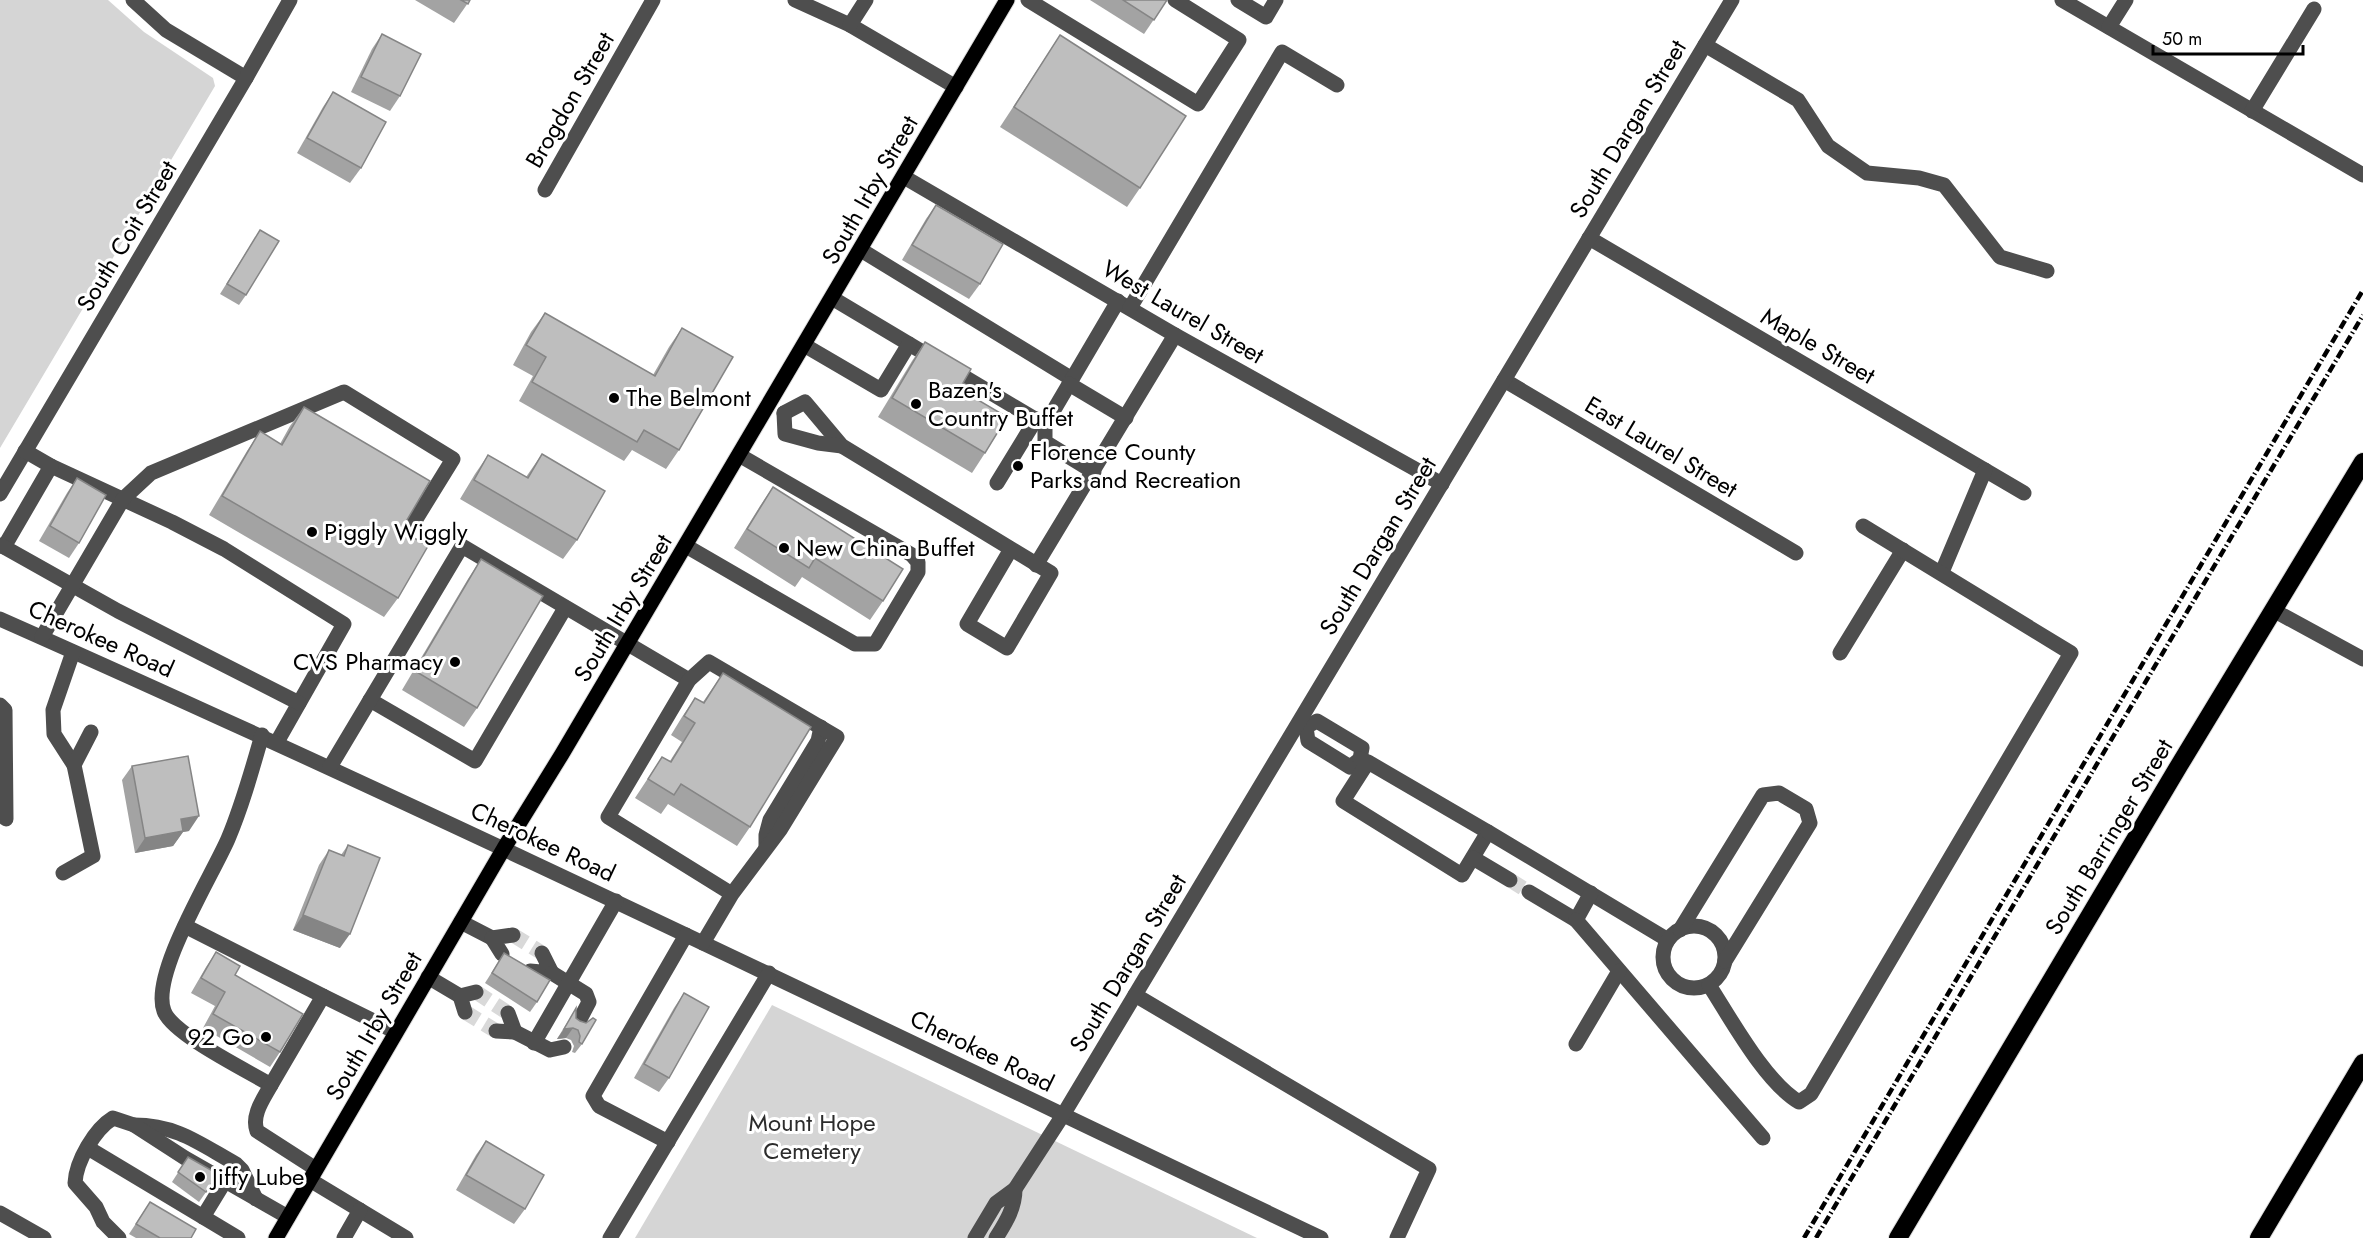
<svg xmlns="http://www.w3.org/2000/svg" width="2363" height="1238" font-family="Jost,sans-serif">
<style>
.green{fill:#d5d5d5}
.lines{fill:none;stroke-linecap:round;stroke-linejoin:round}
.minor-tunnel{stroke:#d9d9d9;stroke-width:15;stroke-dasharray:15 8;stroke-linecap:butt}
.major-casing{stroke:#dbdbdb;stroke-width:17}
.highway-casing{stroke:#dbdbdb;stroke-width:20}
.minor{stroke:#4e4e4e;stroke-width:15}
.major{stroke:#000;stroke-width:15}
.highway{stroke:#000;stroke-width:18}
.rail{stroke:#000;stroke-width:4.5;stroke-dasharray:9 3 1.5 3;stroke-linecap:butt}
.wall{fill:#a3a3a3}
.shaded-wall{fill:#858585}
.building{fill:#bebebe;stroke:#858585;stroke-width:1.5}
.poi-dot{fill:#000;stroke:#fff;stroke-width:2}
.labels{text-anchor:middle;stroke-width:6;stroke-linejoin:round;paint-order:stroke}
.street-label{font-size:24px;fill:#000;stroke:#fff}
.poi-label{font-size:24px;fill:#000;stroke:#fff;text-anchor:start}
.park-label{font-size:24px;fill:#2c2c2c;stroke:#fff}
</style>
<rect width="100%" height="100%" fill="#fff"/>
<g class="green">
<polygon points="0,0 108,0 144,32 213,78 215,86 0,448"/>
<polygon points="772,1005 1257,1238 635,1238"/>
</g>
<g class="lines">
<g class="minor-tunnel">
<polyline points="1510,880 1529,892"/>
<polyline points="513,935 542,953"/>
<polyline points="476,992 508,1013"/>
<polyline points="465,1012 496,1031"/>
</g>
<g class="major-casing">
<polyline id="major" points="276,1238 504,848 562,754 1007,0"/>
</g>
<g class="highway-casing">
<g id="highway">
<polyline points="1898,1238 2180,764 2363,462"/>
<polyline points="2259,1238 2363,1063"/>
</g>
</g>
<g class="minor">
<polyline points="133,0 166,30 246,78"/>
<polyline points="795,0 850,25 956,87"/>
<polyline points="1028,0 1198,104 1239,40 1175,0"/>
<polyline points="1238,0 1266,17 1276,0"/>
<polyline points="2062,0 2363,175"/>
<polyline points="850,25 866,0"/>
<polyline points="2109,27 2126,0"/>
<polyline points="1705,45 1798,100 1828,146 1867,173 1919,178 1944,185 2000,257 2047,271"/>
<polyline points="2252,111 2314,9"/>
<polyline points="904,177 1175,335 1442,484"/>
<polyline points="545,190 653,0"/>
<polyline points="1589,238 2024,493"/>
<polyline points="861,250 1072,379"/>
<polyline points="832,298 1045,425 1118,301"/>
<polyline points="1130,308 1282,52 1337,85"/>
<polyline points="804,345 881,390 909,344"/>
<polyline points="1504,380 1796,553"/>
<polyline points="1069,384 1126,418"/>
<polyline points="784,413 805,402 842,446 1051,573 1007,648 967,624 1011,549"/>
<polyline points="784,413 785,434 818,443 842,446"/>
<polyline points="1045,425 1045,442 1094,472"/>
<polyline points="51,466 172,522 224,549 344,624 277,742"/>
<polyline points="997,483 1036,419"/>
<polyline points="0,494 246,78 290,0"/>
<polyline points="0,545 4,547 51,466 25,451"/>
<polyline points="686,546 855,644 875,644 918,572 918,562 912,555 739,455"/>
<polyline points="4,547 118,611 299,703"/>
<polyline points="1036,565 1175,335"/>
<polyline points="1942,572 1985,470"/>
<polyline points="2273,610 2363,659"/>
<path d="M0 619C445 816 882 1029 1321 1238"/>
<polyline points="42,637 123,499 151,473 344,392 453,459 400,545"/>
<polyline points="73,652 53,710 54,734 74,765"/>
<polyline points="1840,653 1903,550"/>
<polyline points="370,700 475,761 565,608"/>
<polyline points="0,705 5,710 6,819"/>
<polygon points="1317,721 1362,748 1360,759 1350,767 1308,741 1306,727"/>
<path d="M262 735C252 770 242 806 228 839 212 876 150 975 164 1011 172 1034 248 1071 271 1085L323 996 396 1032"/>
<polyline points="1360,759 1368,762 1488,832 1462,875 1343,801 1368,762"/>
<polyline points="330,767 462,546 689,680"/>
<polyline points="1488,832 1668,940"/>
<polyline points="766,847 766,835 770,820 818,741 821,727"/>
<polyline points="1473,858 1510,880"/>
<polyline points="63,873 93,856 74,765 91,732"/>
<polyline points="1529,892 1576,920 1591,893"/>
<polyline points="1576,920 1763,1138"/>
<polyline points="461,922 492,938"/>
<circle cx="1694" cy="957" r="31"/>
<polyline points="185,926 323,996"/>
<polyline points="1680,930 1763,795 1779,793 1806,809 1810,823 1725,961"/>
<polyline points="703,943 732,894 780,830 837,737 709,662 689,680 608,817 732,894"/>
<polyline points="502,954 492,938 513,935"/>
<polyline points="530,971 552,973 542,953"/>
<polyline points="552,973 586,994 589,1002 578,1023"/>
<polyline points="428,977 460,996"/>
<path d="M1709 985C1731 1019 1765 1082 1799 1102L1811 1094 2071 653 1863 526"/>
<polyline points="1135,995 1429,1169 1397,1238"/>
<polyline points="465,1012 460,996 476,992"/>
<polyline points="496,1031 515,1032 508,1013"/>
<polyline points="515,1032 550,1050 564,1047"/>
<polyline points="534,1043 616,901"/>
<polyline points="1576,1044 1619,971"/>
<path d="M271 1085C264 1098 251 1115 257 1131L316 1169"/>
<path d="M134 1125C177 1125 200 1144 236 1164L242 1170 256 1199"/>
<polyline points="668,1142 599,1106 593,1096 686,935"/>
<polyline points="88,1148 238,1238"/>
<polyline points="310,1180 406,1238"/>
<polyline points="1015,1189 1063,1115 1732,0"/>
<polyline points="0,1213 44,1238"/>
<polyline points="203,1217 225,1181"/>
<path d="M119 1238 103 1222 96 1207 75 1183C76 1161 95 1129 113 1118L134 1125 185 1158 288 1217"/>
<polyline points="344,1238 360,1210"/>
<polyline points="610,1238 769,973"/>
<path d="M975 1238 996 1203 1015 1189C1015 1208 1006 1222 996 1238"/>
</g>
<use href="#major" class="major"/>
<use href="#highway" class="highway"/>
<g class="rail">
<polyline points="1804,1238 2363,290"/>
<polyline points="1816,1238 2363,315"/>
</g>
</g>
<g class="wall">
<polygon points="415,0 470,0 454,23"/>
<polygon points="1090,0 1167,0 1144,34"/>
<polygon points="382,34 400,96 390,111 351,92 372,49"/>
<polygon points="1060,35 1140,188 1127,207 1000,127"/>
<polygon points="333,92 361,168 350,183 297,153 323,107"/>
<polygon points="936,205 980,284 969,299 902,260 926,219"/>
<polygon points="260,230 246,295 239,305 220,294"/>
<polygon points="545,313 653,375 669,347 682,328 679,450 666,469 632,450 624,461 519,401 533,376 513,365 531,332"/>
<polygon points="925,342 978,400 985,453 972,473 878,417 912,361"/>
<polygon points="304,407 404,525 398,598 384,617 209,515 247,451 260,431 280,444 290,426"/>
<polygon points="542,454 577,540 563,559 460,499 475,474 488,455 526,477"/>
<polygon points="77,478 79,543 69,558 39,541 67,493"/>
<polygon points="773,487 883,601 870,620 802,577 795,587 734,548 760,506"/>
<polygon points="481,559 477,708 464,727 402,690 468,579"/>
<polygon points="723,673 750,827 737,846 668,804 661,814 635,798 662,757 670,761 682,742 671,735 682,717 695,698 703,702"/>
<polygon points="132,766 189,831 183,832 173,846 135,853 122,780"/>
<polygon points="348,845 340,948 293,930 319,865 329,850 341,855"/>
<polygon points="216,952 235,975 280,1052 270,1067 203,1028 215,1006 191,993 206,967"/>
<polygon points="504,953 537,1002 530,1012 485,983"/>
<polygon points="684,993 669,1078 659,1092 634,1078 674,1008"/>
<polygon points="576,1008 576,1018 582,1044 575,1053 572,1052 574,1046 571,1040 566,1038 557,1039"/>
<polygon points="486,1141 525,1209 514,1224 456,1190 476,1155"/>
<polygon points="188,1157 206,1192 199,1202 172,1182"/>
<polygon points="150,1202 191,1238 136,1238 129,1234"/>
</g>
<g class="shaded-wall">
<polygon points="199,816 189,831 183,832 173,846 135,853 145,838 181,819"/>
<polygon points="303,915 350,934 340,948 293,930"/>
<polygon points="573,1028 566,1038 557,1039 564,1029"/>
</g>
<g class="building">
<polygon points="461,0 470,0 468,4"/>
<polygon points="1123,0 1167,0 1154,20"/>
<polygon points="382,34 421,54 400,96 361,77"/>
<polygon points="1060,35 1186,116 1140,188 1014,107"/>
<polygon points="333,92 386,122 361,168 307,138"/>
<polygon points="936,205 1003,244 980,284 912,245"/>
<polygon points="260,230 279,241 246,295 227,284"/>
<polygon points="545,313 655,376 682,328 733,357 679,450 644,430 637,442 532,382 546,357 526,345"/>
<polygon points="925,342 971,369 963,383 981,394 978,400 1007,417 985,453 892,398"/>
<polygon points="304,407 430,481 404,525 404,532 428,546 398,598 222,496 260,431 282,445"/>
<polygon points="542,454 605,491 577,540 474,480 488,455 528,478"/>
<polygon points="77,478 106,495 79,543 50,526"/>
<polygon points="773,487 903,569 883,601 815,558 809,568 747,529"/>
<polygon points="481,559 543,596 477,708 415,671"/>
<polygon points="723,673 811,727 750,827 681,784 674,795 648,779 662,757 671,762 695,723 684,716 695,698 704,703"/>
<polygon points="188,756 199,816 181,819 183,831 145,838 132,766"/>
<polygon points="348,845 380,858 350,934 303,915 329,850 344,856"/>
<polygon points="216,952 240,966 235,975 303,1014 280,1052 213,1014 225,992 201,978"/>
<polygon points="504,953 550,980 537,1002 492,973"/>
<polygon points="684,993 709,1007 669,1078 644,1064"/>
<polygon points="576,1008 576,1018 580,1021 586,1023 593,1018 596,1020 582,1044 579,1042 580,1036 578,1030 573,1028 564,1029"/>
<polygon points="486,1141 544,1175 525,1209 466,1175"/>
<polygon points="188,1157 218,1174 206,1192 178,1172"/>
<polygon points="150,1202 196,1229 191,1238 160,1238 136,1224"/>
</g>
<g class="poi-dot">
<circle cx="614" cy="398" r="6"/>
<circle cx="916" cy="404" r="6"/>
<circle cx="1018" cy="466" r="6"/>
<circle cx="312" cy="532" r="6"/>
<circle cx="784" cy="548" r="6"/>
<circle cx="455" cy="662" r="6"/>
<circle cx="266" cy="1037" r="6"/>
<circle cx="200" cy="1177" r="6"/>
</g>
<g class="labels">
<g class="street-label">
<text transform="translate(570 100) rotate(-60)" y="8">Brogdon Street</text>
<text transform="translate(1628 129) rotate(-59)" y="8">South Dargan Street</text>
<text transform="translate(870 190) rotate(-60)" y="8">South Irby Street</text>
<text transform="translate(127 236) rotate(-59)" y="8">South Coit Street</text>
<text transform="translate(1183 312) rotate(30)" y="8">West Laurel Street</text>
<text transform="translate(1818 346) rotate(30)" y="8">Maple Street</text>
<text transform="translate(1661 447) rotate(31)" y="8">East Laurel Street</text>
<text transform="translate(1378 546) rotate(-59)" y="8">South Dargan Street</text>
<text transform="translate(623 608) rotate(-59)" y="8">South Irby Street</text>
<text transform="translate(101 639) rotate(24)" y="8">Cherokee Road</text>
<text transform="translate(2109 837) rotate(-59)" y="8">South Barringer Street</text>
<text transform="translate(543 842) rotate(25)" y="8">Cherokee Road</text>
<text transform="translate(1128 963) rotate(-59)" y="8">South Dargan Street</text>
<text transform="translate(374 1026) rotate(-60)" y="8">South Irby Street</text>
<text transform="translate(982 1051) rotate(26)" y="8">Cherokee Road</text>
</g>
<g class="poi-label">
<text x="928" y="398">Bazen's<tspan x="928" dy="28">Country Buffet</tspan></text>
<text x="626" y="406">The Belmont</text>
<text x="1030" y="460">Florence County<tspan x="1030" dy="28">Parks and Recreation</tspan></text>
<text x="324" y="540">Piggly Wiggly</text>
<text x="796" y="556">New China Buffet</text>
<text x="443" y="670" text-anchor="end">CVS Pharmacy</text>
<text x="254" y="1045" text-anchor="end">92 Go</text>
<text x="212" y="1185">Jiffy Lube</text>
</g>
<g class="park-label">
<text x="812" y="1131">Mount Hope<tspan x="812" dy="28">Cemetery</tspan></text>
</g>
</g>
<path d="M2153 45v9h150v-9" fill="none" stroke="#000000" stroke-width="3"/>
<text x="2162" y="45" font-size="18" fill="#000000" stroke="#ffffff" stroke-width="4.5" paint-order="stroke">50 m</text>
</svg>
